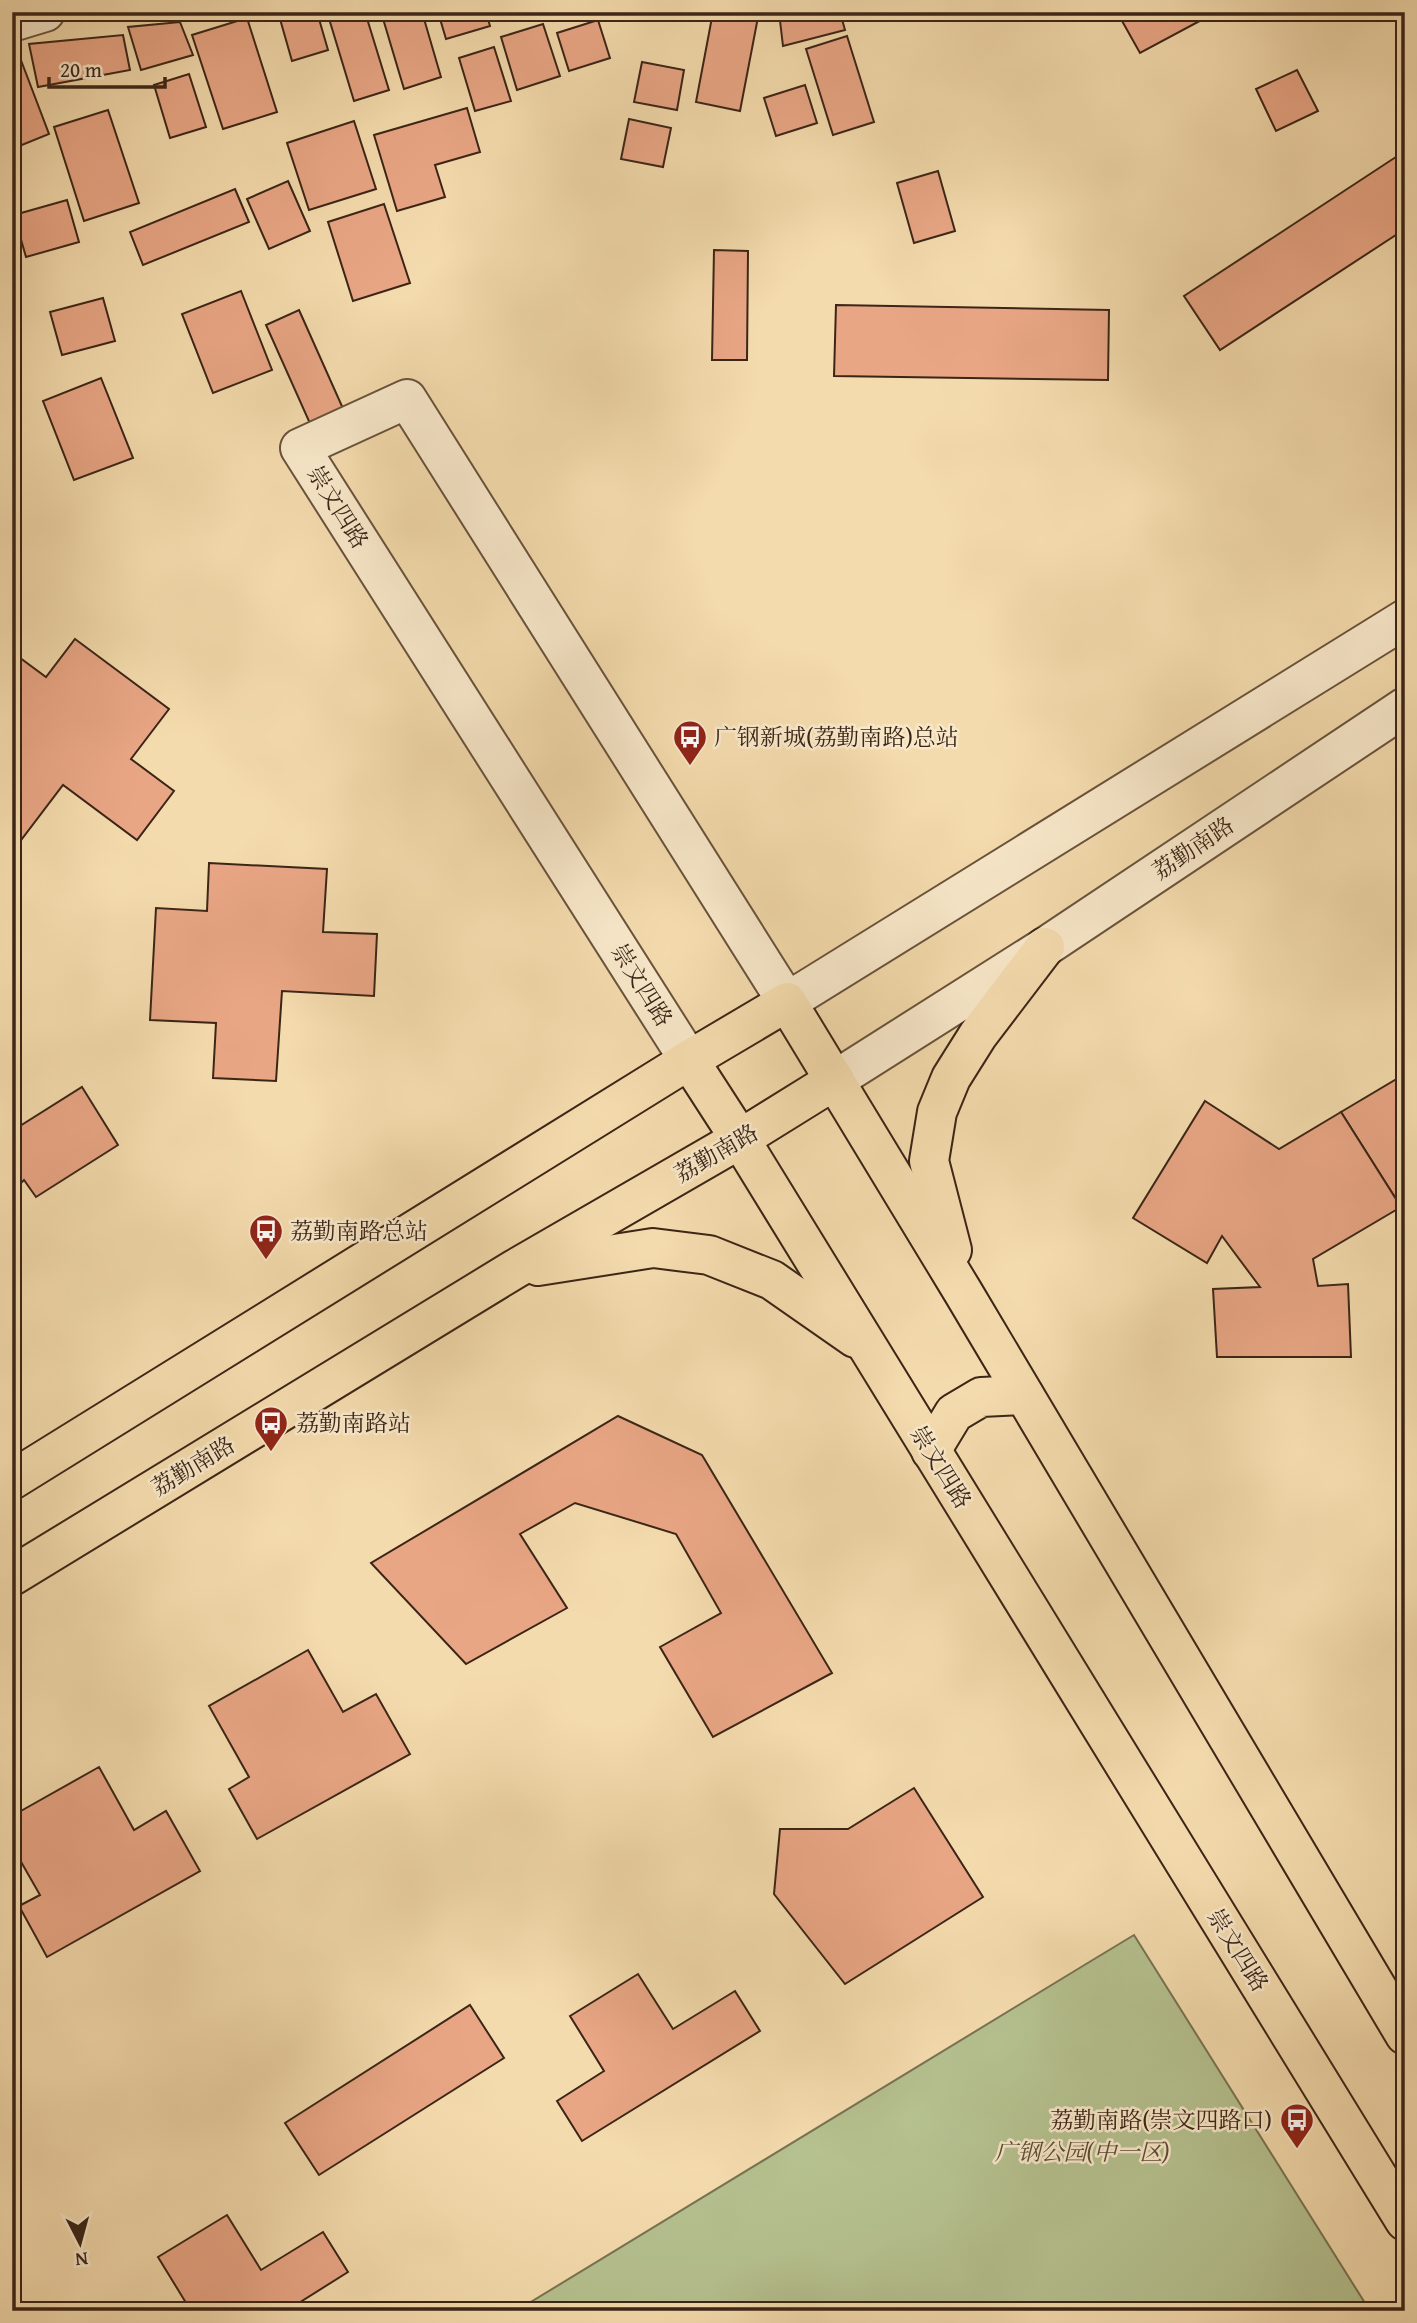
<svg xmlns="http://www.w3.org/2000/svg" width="1417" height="2323" font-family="'Gentium Book Plus','Noto Serif SC',serif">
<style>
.green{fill:#b5c18f;stroke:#787353;stroke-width:2}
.building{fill:#e9a685;stroke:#3b2517;stroke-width:2}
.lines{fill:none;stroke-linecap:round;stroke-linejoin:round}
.minor-casing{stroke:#69523c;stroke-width:42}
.major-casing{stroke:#3b2517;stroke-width:42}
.minor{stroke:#f8e8ca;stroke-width:38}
.major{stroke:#f4dbad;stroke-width:38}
.labels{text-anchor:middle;stroke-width:5;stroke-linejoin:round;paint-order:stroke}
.street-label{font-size:23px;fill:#3b2517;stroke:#f8e8ca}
.poi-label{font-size:23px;fill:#3b2517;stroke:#f8e8ca;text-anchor:start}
.park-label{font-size:23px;font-style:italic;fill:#5a4c35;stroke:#f8e8ca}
</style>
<rect width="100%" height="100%" fill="#f4dbad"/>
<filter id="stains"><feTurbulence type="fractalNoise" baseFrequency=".00286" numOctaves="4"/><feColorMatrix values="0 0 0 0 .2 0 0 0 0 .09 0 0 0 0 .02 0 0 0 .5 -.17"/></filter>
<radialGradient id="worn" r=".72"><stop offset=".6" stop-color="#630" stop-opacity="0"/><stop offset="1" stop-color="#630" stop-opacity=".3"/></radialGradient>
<polygon class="green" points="1134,1935 1370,2311 516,2311 1091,1961"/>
<g class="building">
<polygon points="278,12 317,12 328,50 292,61"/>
<polygon points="327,12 365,12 389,90 354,101"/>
<polygon points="381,12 422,12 441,77 404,89"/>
<polygon points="438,12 486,12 490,26 446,39"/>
<polygon points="497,12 526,12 499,20"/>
<polygon points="552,12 583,12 554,21"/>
<polygon points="713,12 759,12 740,111 696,102"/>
<polygon points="779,12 840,12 845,30 783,46"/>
<polygon points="1117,12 1207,12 1209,16 1140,53"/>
<polygon points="247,18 277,112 223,129 192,35"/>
<polygon points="598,20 610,58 569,71 557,33"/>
<polygon points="180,22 193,55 141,70 128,27"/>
<polygon points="543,24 560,76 517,90 501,37"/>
<polygon points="123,35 130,70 38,87 29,44"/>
<polygon points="847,36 874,122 833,135 806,49"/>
<polygon points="494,47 511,101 475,111 459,58"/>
<polygon points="19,55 49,134 12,149 12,58"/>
<polygon points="642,62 684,70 677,110 634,102"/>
<polygon points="1297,70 1318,111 1276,131 1256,89"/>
<polygon points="189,74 206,127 170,138 154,85"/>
<polygon points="805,85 817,123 776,136 764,98"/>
<polygon points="467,108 480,152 435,165 445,197 397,211 374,135"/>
<polygon points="108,110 139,203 84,221 54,127"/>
<polygon points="629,119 671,128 663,167 621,159"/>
<polygon points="354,121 376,189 309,210 287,143"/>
<polygon points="1405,151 1405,229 1220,350 1184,296"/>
<polygon points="938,171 955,231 914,243 897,183"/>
<polygon points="288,181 310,231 269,249 247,199"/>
<polygon points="235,189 249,222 143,265 130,232"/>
<polygon points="67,200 79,242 26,257 14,215"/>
<polygon points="384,204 410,283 353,301 328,222"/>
<polygon points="714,250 748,251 747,360 712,360"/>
<polygon points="241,291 272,370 213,393 182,314"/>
<polygon points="103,298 115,341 62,355 50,312"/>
<polygon points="12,302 19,324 12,326"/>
<polygon points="836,305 1109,310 1108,380 834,376"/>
<polygon points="299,310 345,413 312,428 266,325"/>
<polygon points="101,378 133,458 74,480 43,401"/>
<polygon points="75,639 169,709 131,759 174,791 137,840 63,785 12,852 12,652 46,677"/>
<polygon points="209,863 327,869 323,932 377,934 374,996 282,991 276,1081 213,1078 216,1023 150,1020 156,908 207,911"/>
<polygon points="1405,1074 1405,1204 1401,1207 1341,1112"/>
<polygon points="82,1087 118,1145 36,1197 24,1180 12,1192 12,1131"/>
<polygon points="1205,1101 1279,1149 1341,1112 1401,1207 1313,1259 1318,1286 1348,1284 1351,1357 1217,1357 1213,1289 1260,1287 1222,1236 1207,1263 1133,1218"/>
<polygon points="618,1416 702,1455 832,1673 713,1737 660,1647 721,1613 676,1534 575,1503 520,1534 567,1608 466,1664 371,1563"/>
<polygon points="308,1650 343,1712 376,1694 410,1754 257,1839 229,1789 249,1777 209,1706"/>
<polygon points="99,1767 134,1830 166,1811 200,1871 47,1957 19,1906 40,1895 12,1846 12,1816"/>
<polygon points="914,1788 983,1897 845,1984 774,1894 780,1829 848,1829"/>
<polygon points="638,1974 673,2029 735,1991 760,2031 582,2141 557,2101 604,2071 570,2016"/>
<polygon points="470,2005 504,2058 319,2175 285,2123"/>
<polygon points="227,2215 261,2270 323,2232 348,2272 286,2311 191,2311 158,2257"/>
</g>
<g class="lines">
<g class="minor-casing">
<g id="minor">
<polyline points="12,22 45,12"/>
<polyline points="689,1060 300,448 407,399 787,1002 1405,619"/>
<polyline points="835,1080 1045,947 1405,707"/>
</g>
</g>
<g class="major-casing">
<g id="major">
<polyline points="689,1060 740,1139 1405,2221"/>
<polyline points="952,1250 929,1161 937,1112 951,1078 978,1035 1045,947"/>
<polyline points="538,1266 653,1248 709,1255 772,1280 855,1338"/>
<polyline points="931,1451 954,1413 981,1397 1024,1395"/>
<polyline points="12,1480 689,1060 787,1002 963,1292 1405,2035"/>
<polyline points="12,1576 515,1269 740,1139 835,1080"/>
</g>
</g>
<use href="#minor" class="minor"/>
<use href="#major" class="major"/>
</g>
<defs>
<g id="bus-pin" transform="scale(1.75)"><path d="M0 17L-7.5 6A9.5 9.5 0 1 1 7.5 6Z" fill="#8f2418" stroke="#f8e8ca"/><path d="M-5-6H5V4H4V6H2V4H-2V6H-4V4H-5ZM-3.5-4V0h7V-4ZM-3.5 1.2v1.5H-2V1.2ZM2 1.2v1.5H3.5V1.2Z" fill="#fff"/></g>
</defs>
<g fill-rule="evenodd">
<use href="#bus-pin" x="690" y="737"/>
<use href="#bus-pin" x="266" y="1231"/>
<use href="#bus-pin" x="271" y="1423"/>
<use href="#bus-pin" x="1297" y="2120"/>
</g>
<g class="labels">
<g class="street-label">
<text transform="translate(338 507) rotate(58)" y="8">崇文四路</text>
<text transform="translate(1193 848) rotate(-34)" y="8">荔勤南路</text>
<text transform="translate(642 985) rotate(58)" y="8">崇文四路</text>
<text transform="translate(716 1153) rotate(-30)" y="8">荔勤南路</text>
<text transform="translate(193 1466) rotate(-31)" y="8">荔勤南路</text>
<text transform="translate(941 1467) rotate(58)" y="8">崇文四路</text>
<text transform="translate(1238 1950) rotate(58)" y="8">崇文四路</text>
</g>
<g class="poi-label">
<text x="714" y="745">广钢新城(荔勤南路)总站</text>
<text x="290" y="1239">荔勤南路总站</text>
<text x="296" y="1431">荔勤南路站</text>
<text x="1272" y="2128" text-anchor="end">荔勤南路(崇文四路口)</text>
</g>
<g class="park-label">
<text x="1082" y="2160">广钢公园(中一区)</text>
</g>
</g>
<rect width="1417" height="2323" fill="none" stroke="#f4dbad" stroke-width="42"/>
<rect x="14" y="14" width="1389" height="2295" fill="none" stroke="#3b2517" stroke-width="3.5"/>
<rect x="21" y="21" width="1375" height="2281" fill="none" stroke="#3b2517" stroke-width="2"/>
<g transform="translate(80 2243) rotate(174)" stroke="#f8e8ca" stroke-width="5" paint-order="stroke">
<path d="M0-5L12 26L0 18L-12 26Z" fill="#3b2517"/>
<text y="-10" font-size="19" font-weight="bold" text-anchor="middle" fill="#3b2517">N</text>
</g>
<path d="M49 77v10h116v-10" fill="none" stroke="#3b2517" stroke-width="3.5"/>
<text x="60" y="77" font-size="21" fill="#3b2517" stroke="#f8e8ca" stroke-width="5" paint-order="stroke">20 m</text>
<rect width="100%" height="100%" filter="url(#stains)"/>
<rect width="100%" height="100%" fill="url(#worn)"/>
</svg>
